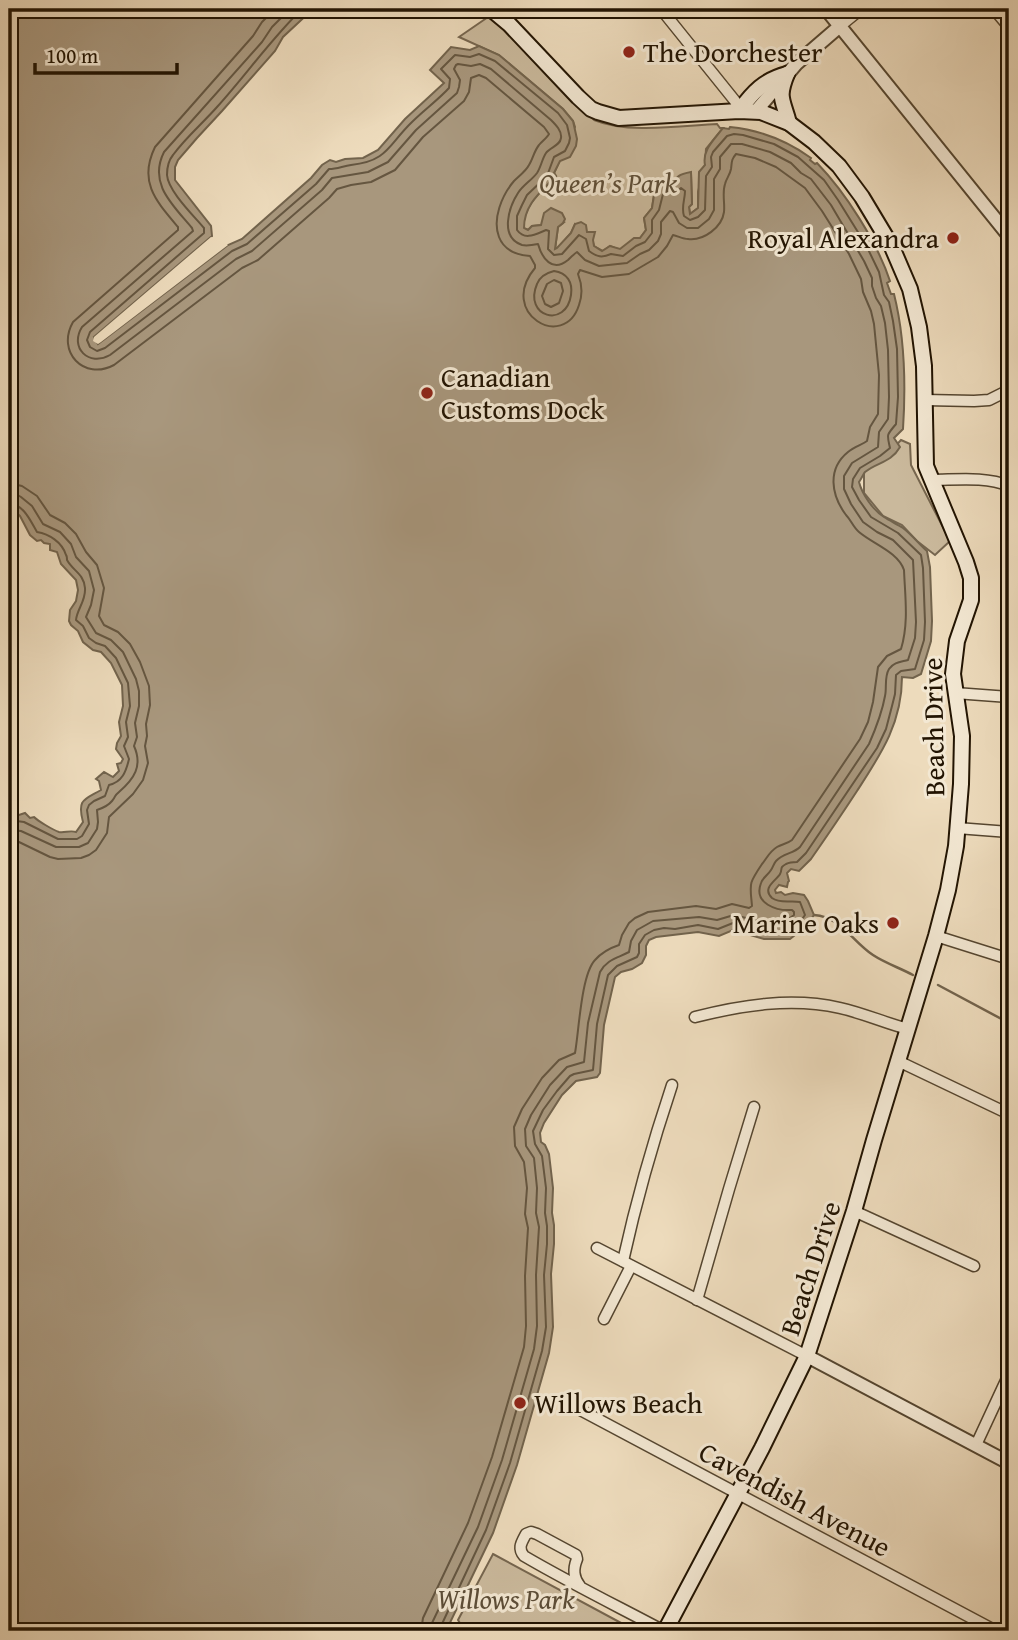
<svg xmlns="http://www.w3.org/2000/svg" width="1018" height="1640" font-family="'Gentium Book Plus',serif">
<style>
.green{fill:#cab99c;stroke:#76664f;stroke-width:2}
.water{fill:#a8977d;stroke:#72634c;stroke-width:2}
.pier{fill:#eddbbc}
.lines{fill:none;stroke-linecap:round;stroke-linejoin:round}
.shore{stroke:#655640;stroke-width:2}
.stream{stroke:#72634c;stroke-width:2.5}
.minor-casing{stroke:#554630;stroke-width:13}
.tertiary-casing{stroke:#554630;stroke-width:16}
.secondary-casing{stroke:#221402;stroke-width:18}
.minor{stroke:#f3e8d3;stroke-width:10}
.tertiary{stroke:#f3e8d3;stroke-width:12}
.secondary{stroke:#f3e8d3;stroke-width:14}
.poi-dot{fill:#8f2418;stroke:#f3e8d3;stroke-width:2.5}
.labels{text-anchor:middle;stroke-width:6;stroke-linejoin:round;paint-order:stroke}
.poi-label{font-size:28px;fill:#221402;stroke:#f3e8d3;text-anchor:start}
.park-label{font-size:28px;font-style:italic;fill:#5d4e38;stroke:#f3e8d3}
.street-label{font-size:28px;fill:#221402;stroke:#f3e8d3}
</style>
<rect width="100%" height="100%" fill="#eddbbc"/>
<filter id="stains"><feTurbulence type="fractalNoise" baseFrequency=".00286" numOctaves="4"/><feColorMatrix values="0 0 0 0 .2 0 0 0 0 .09 0 0 0 0 .02 0 0 0 .5 -.17"/></filter>
<radialGradient id="worn" r=".72"><stop offset=".6" stop-color="#630" stop-opacity="0"/><stop offset="1" stop-color="#630" stop-opacity=".3"/></radialGradient>
<g class="green">
<path d="M491 15 594 120C628 134 680 126 717 124L720 128H723L706 149 705 165 698 192V208L690 214 689 207 692 204 691 173 673 187 664 185 654 195 652 208 644 218 646 230 640 238 620 250 610 246 603 251 594 246C592 235 584 230 575 224L571 233 557 249H555L558 227 563 223 532 226 528 230 523 228C524 205 540 192 556 176L554 173 575 127 573 121 563 109 499 55 459 37Z"/>
<polygon points="901,440 910,444 911,465 950,541 935,555 917,541 902,525 883,516 864,493 864,468 889,453"/>
<polygon points="493,1554 636,1631 465,1631 458,1620"/>
</g>
<path class="water" d="M9 9H313L283 37 275 51 222 111 197 138 178 160 175 167V180L211 226 212 236 94 337 98 344 228 245 242 239 311 178 322 165 330 160 336 162 345 159 363 158 378 150 405 119 444 83 430 70 451 47 470 50 479 46 499 55 563 109 573 121 577 139 576 146 570 157 560 161 554 173 556 176C541 192 524 204 524 228L528 230 532 226 541 225 544 213 551 208 562 213 565 219 563 223 558 227 555 249 557 248 571 233 575 224 581 222 586 225 587 232H595L593 240 594 246 602 251 610 246 620 249 634 238H640L646 230 644 218 652 208 654 195 658 187 664 185 673 187C675 176 680 174 691 172L692 204 689 207 690 214 698 208 699 172 705 165C702 150 714 140 723 128L729 129 730 127C760 130 786 140 811 158L810 160 815 164 817 163C846 193 877 242 890 281L887 283 891 294H894C905 338 906 383 903 429L894 438 900 447C891 463 877 462 865 472 864 473 860 481 859 482 862 494 873 510 884 517 890 521 897 524 903 528 912 535 919 544 927 551L930 567 932 621 931 641 921 674 913 678 902 677C902 723 881 754 857 791 842 814 827 836 811 859L799 871 791 869 787 873 789 881 788 882 787 887 779 885 775 890 776 893 781 892 785 895 793 893 804 895 808 901 814 915 805 927 790 939H764L733 930 719 936 698 932 656 937 649 940 646 946V955L642 963 632 969 621 972 615 977 604 1025 600 1073 597 1077 576 1081 562 1095 544 1123 540 1133 541 1142 545 1145 549 1154 553 1188 552 1213 554 1225V1244L551 1274 553 1327 549 1353 517 1465 493 1533 446 1631H9V809L12 814 19 815 25 813 30 818 34 817C38 821 53 830 59 832 65 833 70 830 76 832L83 822C77 799 84 800 101 790L99 781 96 779 104 772 113 777 119 771 117 764 121 763 123 759 116 749 117 743 121 736 119 722 123 706 122 685 111 663 101 652 93 650 83 642 78 631 71 625 69 621 70 610 76 601 78 590 76 580 61 564 57 552 50 550V544L44 543 41 540 37 541 30 535 20 516 9 507Z"/>
<polygon class="pier" points="211,237 215,238 97,340 225,243 228,245 101,342 98,344 93,341 94,337"/>
<g class="lines">
<g class="shore">
<path d="M275 9 262 22 253 36 155 147C138 182 156 201 178 227V230L73 322C56 352 84 381 114 365L242 268 258 260 329 198 337 189 351 185 371 182 395 170 423 137 464 101 469 92 471 78 479 75 486 78 544 127 549 134C547 138 542 141 539 145 534 151 533 159 529 165 526 171 519 176 514 181 502 195 492 219 499 237 504 250 517 255 530 256L535 265V268C497 313 564 352 579 305 583 294 582 284 578 274L580 270 602 277 629 274 658 257 667 246 673 235C678 236 683 239 688 239 704 241 722 227 724 212 725 203 722 193 725 184 726 179 730 175 731 169 732 162 731 160 736 154L755 158 776 167 805 188 822 211 849 254 861 279 863 292 871 311 874 324 879 375 878 414 870 427 867 441C861 445 854 447 848 452 827 469 831 495 846 515 851 520 853 527 859 532 873 544 898 552 904 570 905 596 909 623 901 649L887 656 878 667 873 702 868 722 860 739 792 840C787 844 782 844 777 847 769 852 767 858 762 864 748 885 750 883 752 906L749 908 732 904 716 909 696 906 648 912 635 918 629 923 622 935 619 945C610 948 602 952 595 960 581 975 579 1031 575 1053L559 1060 542 1078 522 1109 514 1127 515 1146 524 1162 527 1188 525 1214 528 1228 525 1276 526 1326 524 1347 492 1457 468 1523 423 1618 421 1631"/>
<path d="M290 9 272 27 262 42 164 152C148 184 173 205 192 228L193 231 82 327C69 348 89 367 110 355L236 259 252 251 322 190 332 178 368 172 388 162 416 130 457 93 459 87 460 80 454 69 456 65 458 64 471 66 480 64 491 69 551 120C556 125 562 131 561 138 560 146 550 147 546 153 542 159 541 167 537 173 532 180 523 185 518 193 509 207 499 237 522 245 527 246 533 245 538 244 542 258 552 273 568 260 571 257 574 254 577 252L585 260 599 266 627 263 640 254 649 250 658 241 661 234V222L670 211 673 212 679 223 687 228H698L709 219 714 210V179L720 169V157L731 144H742L770 152 791 163 801 173 811 179 831 205 864 261 872 278V286L876 298 881 306 885 323 888 350 889 397 888 419 879 432 878 447 852 463 844 476V489L851 504 863 522 877 532 893 540 913 560 916 622 915 638 908 660C901 662 894 662 889 669 884 677 887 688 885 696 882 713 876 728 869 744L800 847C793 854 783 853 776 861 774 863 773 867 771 870 768 875 763 877 761 883 753 904 777 911 792 910L794 912V915L783 923H766L734 915 717 920 699 917 653 921 637 930 631 941 629 952C618 958 607 959 600 972L588 1023 584 1062 567 1067 550 1085 531 1115 525 1129 526 1146 534 1158 537 1188 536 1213 539 1227 536 1275 537 1326 534 1349 502 1460 478 1527 432 1623 431 1631"/>
<path d="M302 9C271 39 246 75 217 107 203 123 186 137 173 155 168 161 167 167 167 175 168 191 194 216 204 228V233L90 332 87 340 90 347 97 351 105 348 232 251 247 244 316 184 329 169C337 169 343 166 351 165 388 161 388 145 412 122 424 110 438 100 449 88L450 79 441 69 455 55 470 57 479 54 495 61 558 113 567 125 570 138 569 143 565 151 554 157 547 176 527 195 522 205 517 216V230C525 241 536 234 546 230L549 231 548 249 554 255 562 254 579 235 586 239 589 251C597 257 602 258 611 254L623 256 636 246 645 242 652 233V220L659 210 663 194 674 193 681 188 685 191C685 200 681 207 684 216L690 220 698 217 705 210 706 176 712 167 711 157 713 152 727 136 734 134 743 135 774 144 798 157 824 180 838 200 866 245 879 272 884 295 889 302 893 321 897 349 898 397 896 424C886 436 887 434 890 448L880 456 860 468 853 479 852 487 859 500 871 517 898 533 921 555 923 568 925 622 924 640 915 669 901 671 896 675 895 694 892 706 886 729 877 748 806 853 797 862C792 862 790 862 786 864 779 868 783 868 780 874 777 880 761 888 772 898 780 904 791 900 800 902L805 915 800 922 787 932H765L733 923 718 929 698 925 675 929 664 928 654 930 645 935 639 944V953L637 957 617 966 608 975 597 1024 593 1070 574 1074 570 1076 557 1091 543 1110 533 1131 535 1144 542 1156 546 1188 545 1213 547 1226V1244L544 1275 546 1327 542 1351 510 1463 486 1530 441 1626 440 1631"/>
<path d="M554 271C567 273 573 282 571 295 566 329 523 317 537 284 540 276 546 273 554 271Z"/>
<polygon points="554,280 561,283 563,291 559,303 551,307 545,304 542,296 547,284"/>
<polyline points="9,483 22,486 37,496 50,515 65,523 76,534 86,552 97,565 104,588 99,616 104,625 118,632 130,644 140,662 149,686 150,705 146,724 147,736 145,746 148,763 143,780 133,794 109,817 107,833 96,850 89,855 81,858 58,859 50,857 19,842 9,840"/>
<path d="M9 494H16L21 497 32 506 43 524 60 532 71 544 76 557 89 571 94 590 91 605 86 617 96 633 111 640 123 652 136 679 139 691V706L135 723 137 737 134 746C143 766 134 779 119 792 113 797 117 795 112 801 108 806 103 808 97 810L98 822 97 829 88 843 79 847H56L21 831 9 830"/>
<path d="M9 503C24 505 30 520 37 532 49 534 62 542 66 555 67 556 67 558 67 560 73 571 84 574 85 588 86 601 77 609 76 620L83 626 89 638 96 643 105 646 116 658 128 683 130 706 126 722 128 737 124 746 129 759C126 772 122 782 109 785L105 796 94 801 89 805 87 810 89 824 82 836 77 839H58L24 822 9 820"/>
</g>
<g class="stream">
<path d="M814 915C841 917 852 941 873 955 885 963 900 968 913 975"/>
<polyline points="938,985 1009,1023"/>
</g>
<g class="minor-casing">
<g id="minor">
<polyline points="661,9 735,101 739,111"/>
<polyline points="994,9 1009,27"/>
<polyline points="840,26 861,9"/>
<polyline points="925,400 974,401 989,400 1009,390"/>
<path d="M931 480C956 480 985 476 1009 486"/>
<polyline points="955,693 1009,697"/>
<polyline points="957,828 1009,832"/>
<polyline points="936,936 1009,959"/>
<path d="M695 1017C742 1005 792 997 840 1008 863 1013 885 1023 908 1029"/>
<polyline points="898,1061 1009,1114"/>
<polyline points="854,1211 974,1266"/>
<polyline points="597,1248 807,1356"/>
<path d="M623 1261C636 1202 653 1142 672 1085"/>
<polyline points="697,1300 729,1189 754,1107"/>
<polyline points="604,1319 631,1266"/>
<polyline points="573,1406 996,1631"/>
<polyline points="976,1445 1009,1374"/>
<path d="M580 1586C573 1577 573 1569 577 1559L576 1555 537 1534 531 1532 526 1534C522 1542 517 1548 524 1556 570 1583 617 1606 664 1631"/>
</g>
</g>
<g class="tertiary-casing">
<g id="tertiary">
<polyline points="826,9 1009,236"/>
<polyline points="756,111 796,64 840,26"/>
<polyline points="807,1356 1009,1463"/>
</g>
</g>
<g class="secondary-casing">
<g id="secondary">
<polyline points="491,9 509,24 578,97 591,109 598,112 619,118 739,111 761,112 789,123 814,142 839,166 862,197 892,247 910,289 919,327 924,366 926,466 966,562 971,578 971,600 957,641 953,674 962,736 961,784 956,846 948,890 936,936 874,1140 854,1211 807,1356 762,1448 665,1631"/>
<path d="M787 74C777 99 783 99 789 123"/>
<path d="M739 111C753 92 764 80 787 74"/>
</g>
</g>
<use href="#minor" class="minor"/>
<use href="#tertiary" class="tertiary"/>
<use href="#secondary" class="secondary"/>
</g>
<g class="poi-dot">
<circle cx="629" cy="52" r="7"/>
<circle cx="953" cy="238" r="7"/>
<circle cx="427" cy="393" r="7"/>
<circle cx="893" cy="923" r="7"/>
<circle cx="520" cy="1403" r="7"/>
</g>
<g class="labels">
<g class="poi-label">
<text x="643" y="62">The Dorchester</text>
<text x="939" y="248" text-anchor="end">Royal Alexandra</text>
<text x="441" y="387">Canadian<tspan x="441" dy="32">Customs Dock</tspan></text>
<text x="879" y="933" text-anchor="end">Marine Oaks</text>
<text x="534" y="1413">Willows Beach</text>
</g>
<g class="park-label">
<text x="608" y="193">Queen’s Park</text>
<text x="506" y="1609">Willows Park</text>
</g>
<g class="street-label">
<text transform="translate(933 727) rotate(-91)" y="10">Beach Drive</text>
<text transform="translate(810 1268) rotate(-72)" y="10">Beach Drive</text>
<text transform="translate(795 1499) rotate(28)" y="10">Cavendish Avenue</text>
</g>
</g>
<rect width="1018" height="1640" fill="none" stroke="#eddbbc" stroke-width="35"/>
<rect x="10" y="10" width="997" height="1619" fill="none" stroke="#221402" stroke-width="3.5"/>
<rect x="18" y="18" width="983" height="1605" fill="none" stroke="#221402" stroke-width="2"/>
<path d="M35 63v10h142v-10" fill="none" stroke="#221402" stroke-width="3.5"/>
<text x="46" y="63" font-size="21" fill="#221402" stroke="#f3e8d3" stroke-width="5" paint-order="stroke">100 m</text>
<rect width="100%" height="100%" filter="url(#stains)"/>
<rect width="100%" height="100%" fill="url(#worn)"/>
</svg>
